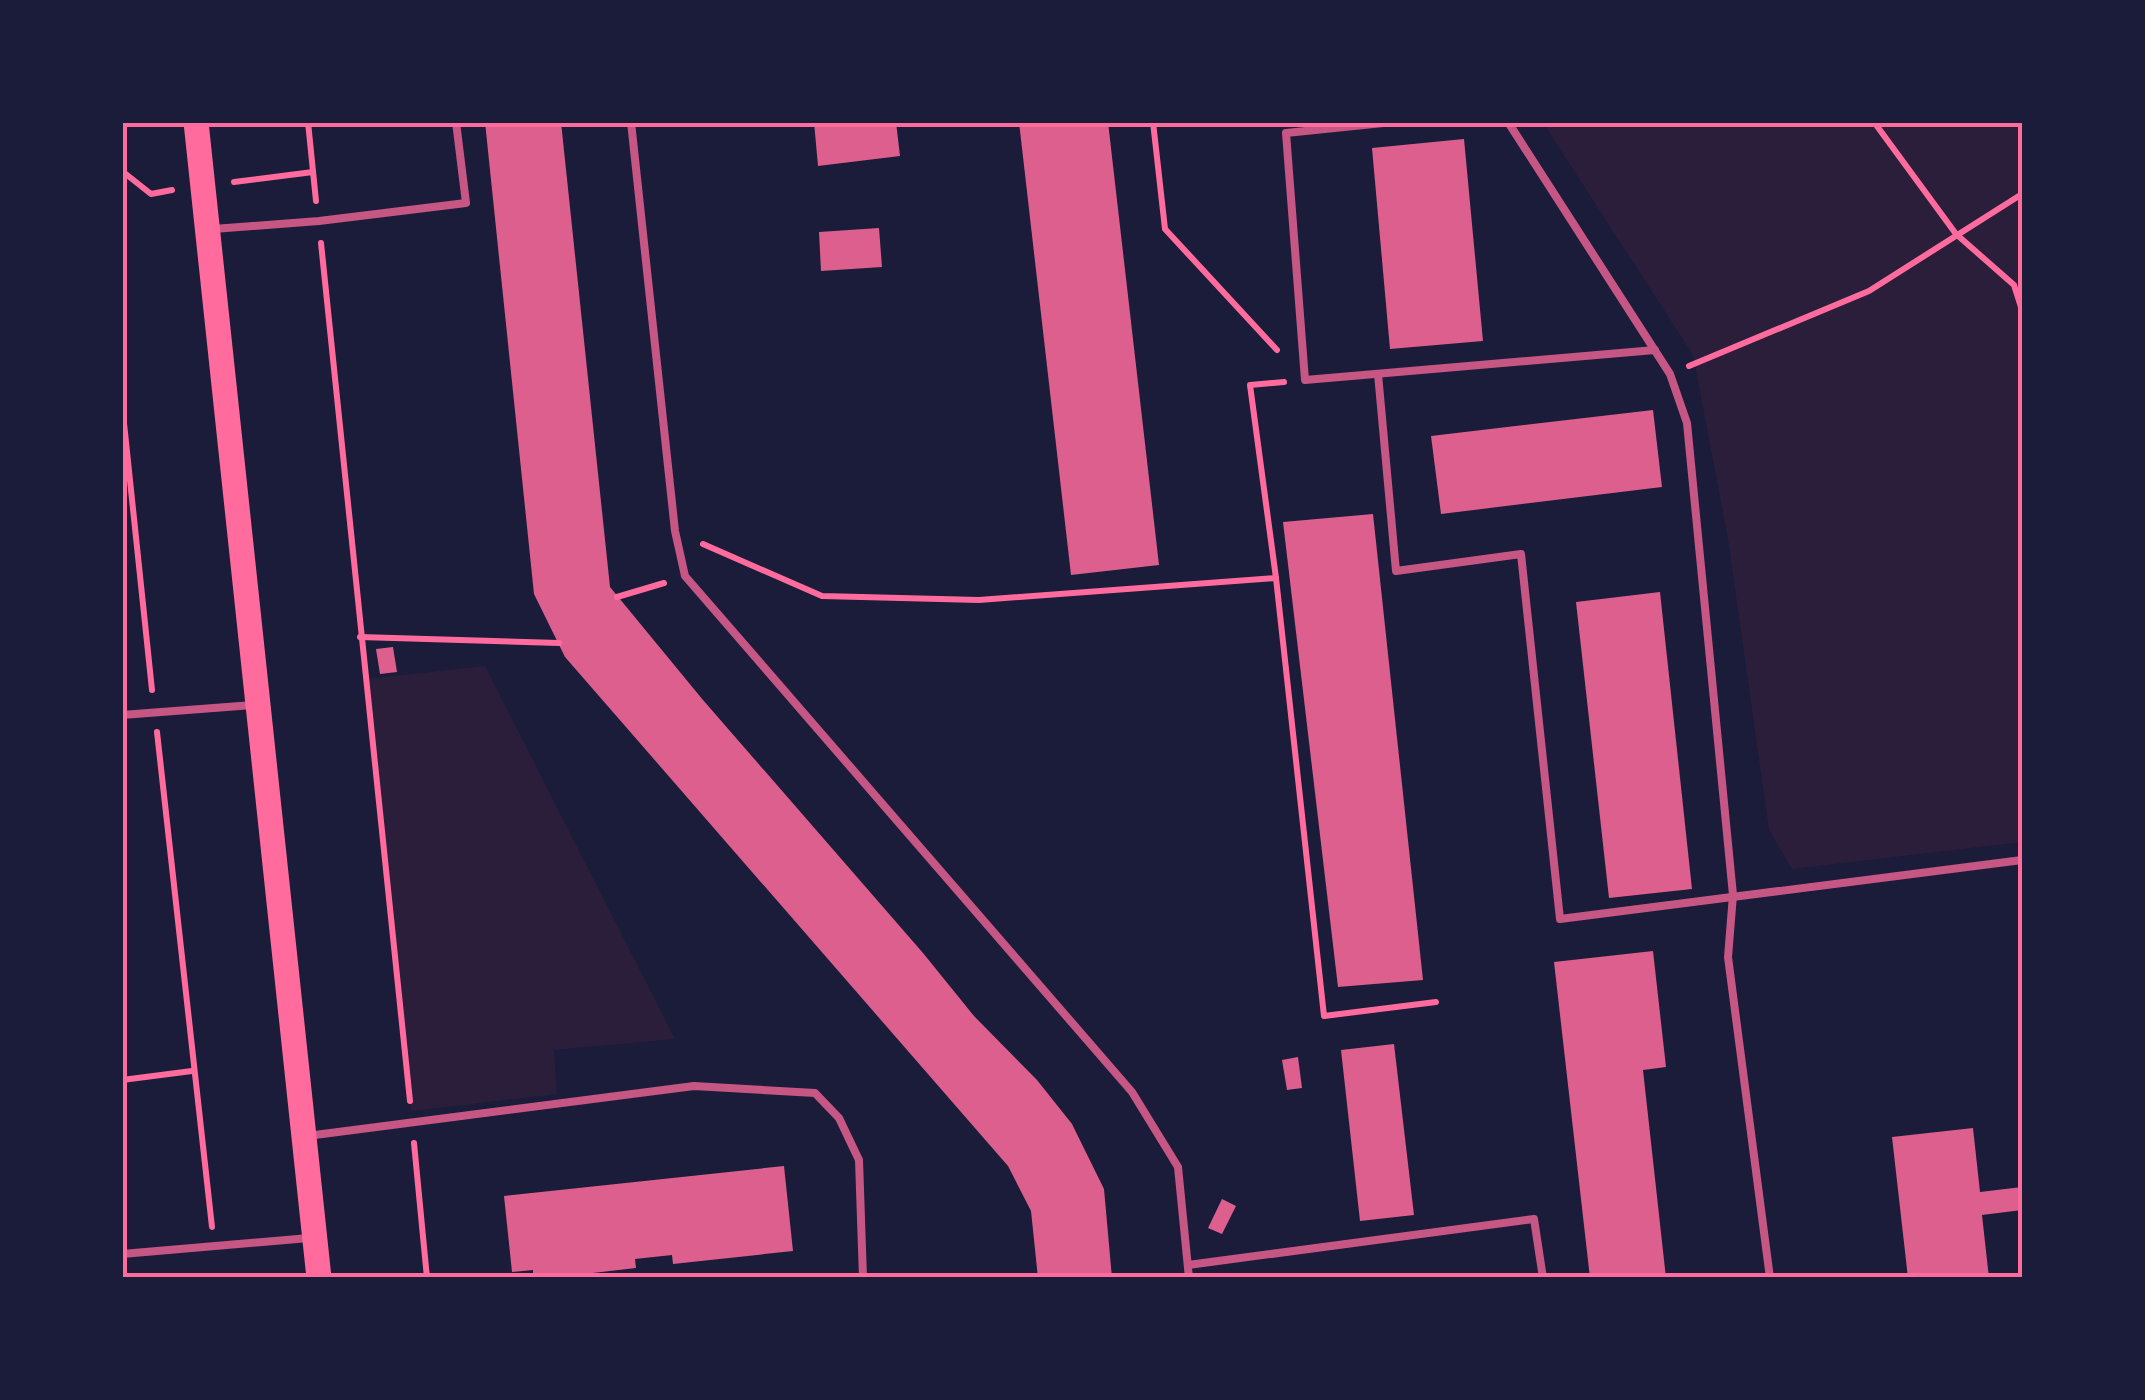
<svg xmlns="http://www.w3.org/2000/svg" width="2145" height="1400" font-family="Ubuntu,sans-serif">
<style>
.green{fill:#2a1e3b}
.building{fill:#dd5f8e}
.lines{fill:none;stroke-linecap:round;stroke-linejoin:round}
.path{stroke:#ff6b9d;stroke-width:6}
.service{stroke:#c65784;stroke-width:8}
.primary{stroke:#ff6b9d;stroke-width:25}
.neatline{fill:none;stroke:#ff6b9d;stroke-width:4}
</style>
<rect width="100%" height="100%" fill="#1b1b3a"/>
<g class="green">
<polygon points="1543,123 2022,123 2022,842 1792,869 1769,830 1728,539 1693,355"/>
<polygon points="485,666 675,1039 554,1050 557,1094 411,1111 366,679"/>
</g>
<g class="building">
<polygon points="485,122 561,122 610,587 703,700 923,953 974,1016 1037,1080 1072,1124 1104,1189 1112,1278 1038,1278 1031,1211 1008,1166 565,657 534,594"/>
<polygon points="814,122 896,122 900,156 818,166"/>
<polygon points="1019,122 1108,122 1159,565 1071,575"/>
<polygon points="1464,139 1483,341 1390,349 1372,148"/>
<polygon points="879,228 882,267 821,271 819,232"/>
<polygon points="1653,410 1662,487 1441,514 1431,436"/>
<polygon points="1373,514 1423,980 1338,987 1283,522"/>
<polygon points="1660,592 1692,889 1609,898 1576,602"/>
<polygon points="393,647 397,672 380,674 376,649"/>
<polygon points="1653,951 1666,1067 1643,1070 1666,1278 1590,1278 1554,962"/>
<polygon points="1394,1044 1414,1215 1360,1221 1341,1050"/>
<polygon points="1298,1057 1302,1088 1287,1090 1282,1060"/>
<polygon points="1973,1128 1980,1192 2022,1187 2022,1210 1982,1215 1989,1278 1908,1278 1892,1137"/>
<polygon points="784,1166 793,1251 673,1264 672,1255 635,1259 636,1268 549,1278 533,1278 533,1270 512,1272 504,1196"/>
<polygon points="1222,1199 1236,1206 1222,1234 1208,1228"/>
</g>
<g class="lines">
<g class="path">
<polyline points="308,122 316,201"/>
<polyline points="1153,122 1165,229 1277,350"/>
<polyline points="1874,122 1956,234 2014,285 2022,310"/>
<polyline points="122,171 151,194 172,190"/>
<polyline points="234,182 313,172"/>
<polyline points="321,243 410,1101"/>
<polyline points="1689,366 1869,291 2022,194"/>
<polyline points="1284,382 1250,385 1276,578 1324,1016 1436,1002"/>
<polyline points="122,404 152,690"/>
<polyline points="703,544 822,596 979,600 1276,578"/>
<polyline points="617,597 664,583"/>
<polyline points="360,637 559,643"/>
<polyline points="157,732 212,1227"/>
<polyline points="122,1080 192,1071"/>
<polyline points="414,1143 427,1278"/>
</g>
<g class="service">
<polyline points="631,122 675,531 685,576 1132,1092 1178,1167 1189,1278"/>
<polyline points="1393,122 1286,133 1305,380 1655,350"/>
<polyline points="1508,122 1670,374 1687,423 1733,895 1728,957 1770,1278"/>
<polyline points="213,229 319,221 466,203 456,122"/>
<polyline points="1378,374 1396,571 1521,554 1560,919 2022,860"/>
<polyline points="122,715 253,705"/>
<polyline points="307,1136 694,1086 815,1093 839,1118 859,1160 863,1278"/>
<polyline points="122,1254 309,1238"/>
<polyline points="1188,1265 1534,1219 1543,1278"/>
</g>
<polyline class="primary" points="196,122 319,1278"/>
</g>
<rect width="2145" height="1400" fill="none" stroke="#1b1b3a" stroke-width="250"/>
<rect x="125" y="125" width="1895" height="1150" class="neatline"/>
</svg>
